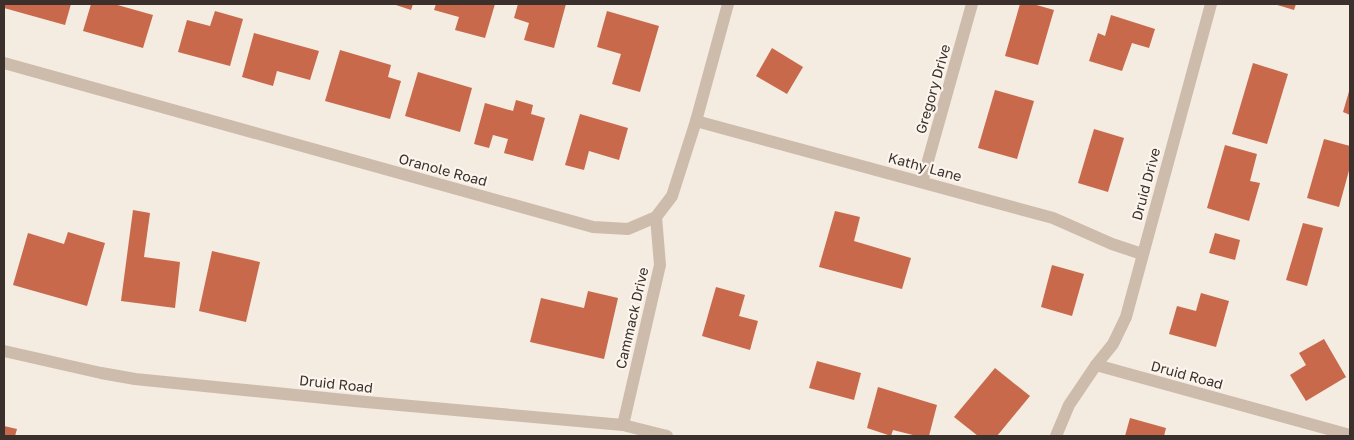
<svg xmlns="http://www.w3.org/2000/svg" width="1354" height="440" font-family="'Golos Text',sans-serif">
<style>
.building{fill:#c8694b}
.lines{fill:none;stroke-linecap:round;stroke-linejoin:round}
.minor{stroke:#cdbbac;stroke-width:12}
.labels{text-anchor:middle;stroke-width:4.5;stroke-linejoin:round;paint-order:stroke}
.street-label{font-size:14px;fill:#3b302b;stroke:#fbf5ee}
</style>
<rect width="100%" height="100%" fill="#f4ebe1"/>
<g class="building">
<polygon points="4,4 71,4 65,25 4,8"/>
<polygon points="91,4 114,4 153,15 143,48 83,31"/>
<polygon points="393,4 413,4 411,10"/>
<polygon points="436,4 495,4 485,38 455,30 459,17 434,10"/>
<polygon points="518,4 566,4 554,48 524,40 529,23 514,18"/>
<polygon points="1020,4 1033,4 1054,10 1038,65 1005,56"/>
<polygon points="1274,4 1296,4 1294,10"/>
<polygon points="215,11 243,19 230,66 178,52 187,20 210,26"/>
<polygon points="607,11 659,26 640,92 612,84 621,54 597,47"/>
<polygon points="1111,15 1155,29 1149,48 1132,43 1122,71 1089,61 1098,33 1105,36"/>
<polygon points="254,33 319,51 310,80 277,71 273,86 242,77"/>
<polygon points="772,48 803,67 787,94 756,76"/>
<polygon points="340,50 391,65 388,77 401,81 390,119 325,101"/>
<polygon points="1253,63 1288,74 1267,144 1232,134"/>
<polygon points="418,72 472,88 460,132 405,116"/>
<polygon points="1350,88 1350,115 1343,112"/>
<polygon points="995,90 1034,101 1017,159 978,148"/>
<polygon points="516,100 533,105 531,114 545,118 533,161 504,153 508,139 493,135 489,148 474,144 485,103 513,111"/>
<polygon points="580,114 628,128 619,160 589,151 584,170 565,165"/>
<polygon points="1094,129 1124,138 1108,192 1078,183"/>
<polygon points="1324,139 1350,146 1350,167 1339,207 1307,198"/>
<polygon points="1225,145 1257,154 1250,181 1260,183 1249,221 1207,208"/>
<polygon points="133,210 150,213 144,257 180,262 175,308 121,301"/>
<polygon points="835,211 860,217 854,241 911,258 902,289 819,267"/>
<polygon points="1303,223 1323,228 1307,286 1286,280"/>
<polygon points="68,232 105,243 87,306 13,285 28,233 64,244"/>
<polygon points="1215,233 1240,240 1235,260 1209,253"/>
<polygon points="212,251 260,262 246,322 199,311"/>
<polygon points="1052,265 1084,274 1072,316 1041,307"/>
<polygon points="716,287 745,295 739,316 758,321 750,350 702,336"/>
<polygon points="588,291 618,298 604,359 530,342 541,298 584,308"/>
<polygon points="1201,293 1229,301 1216,347 1169,334 1177,306 1196,311"/>
<polygon points="1324,339 1346,377 1306,401 1290,375 1306,365 1299,353"/>
<polygon points="817,361 861,373 854,400 809,388"/>
<polygon points="995,368 1030,396 997,436 978,436 954,417"/>
<polygon points="878,387 937,405 929,436 917,436 893,430 891,436 867,428"/>
<polygon points="1130,418 1166,428 1164,436 1125,436"/>
<polygon points="4,426 17,429 15,436 4,436"/>
</g>
<g class="lines">
<g class="minor">
<polyline points="4,63 593,227 628,229 656,217 672,196 696,121 728,4"/>
<polyline points="696,121 1053,218 1112,244 1142,254"/>
<polyline points="922,182 972,4"/>
<polyline points="4,351 101,373 135,379 355,401 623,425 667,436"/>
<polyline points="1096,365 1350,435"/>
<polyline points="623,425 660,265 656,217"/>
<polyline points="1056,436 1069,405 1096,365 1113,344 1126,317 1211,4"/>
</g>
</g>
<g class="labels">
<g class="street-label">
<text transform="translate(933 89) rotate(-74)" y="5">Gregory Drive</text>
<text transform="translate(925 167) rotate(15)" y="5">Kathy Lane</text>
<text transform="translate(443 170) rotate(15)" y="5">Oranole Road</text>
<text transform="translate(1146 184) rotate(-75)" y="5">Druid Drive</text>
<text transform="translate(632 318) rotate(-77)" y="5">Cammack Drive</text>
<text transform="translate(1187 375) rotate(15)" y="5">Druid Road</text>
<text transform="translate(336 384) rotate(6)" y="5">Druid Road</text>
</g>
</g>
<rect width="1354" height="440" fill="none" stroke="#3b302b" stroke-width="10"/>
</svg>
